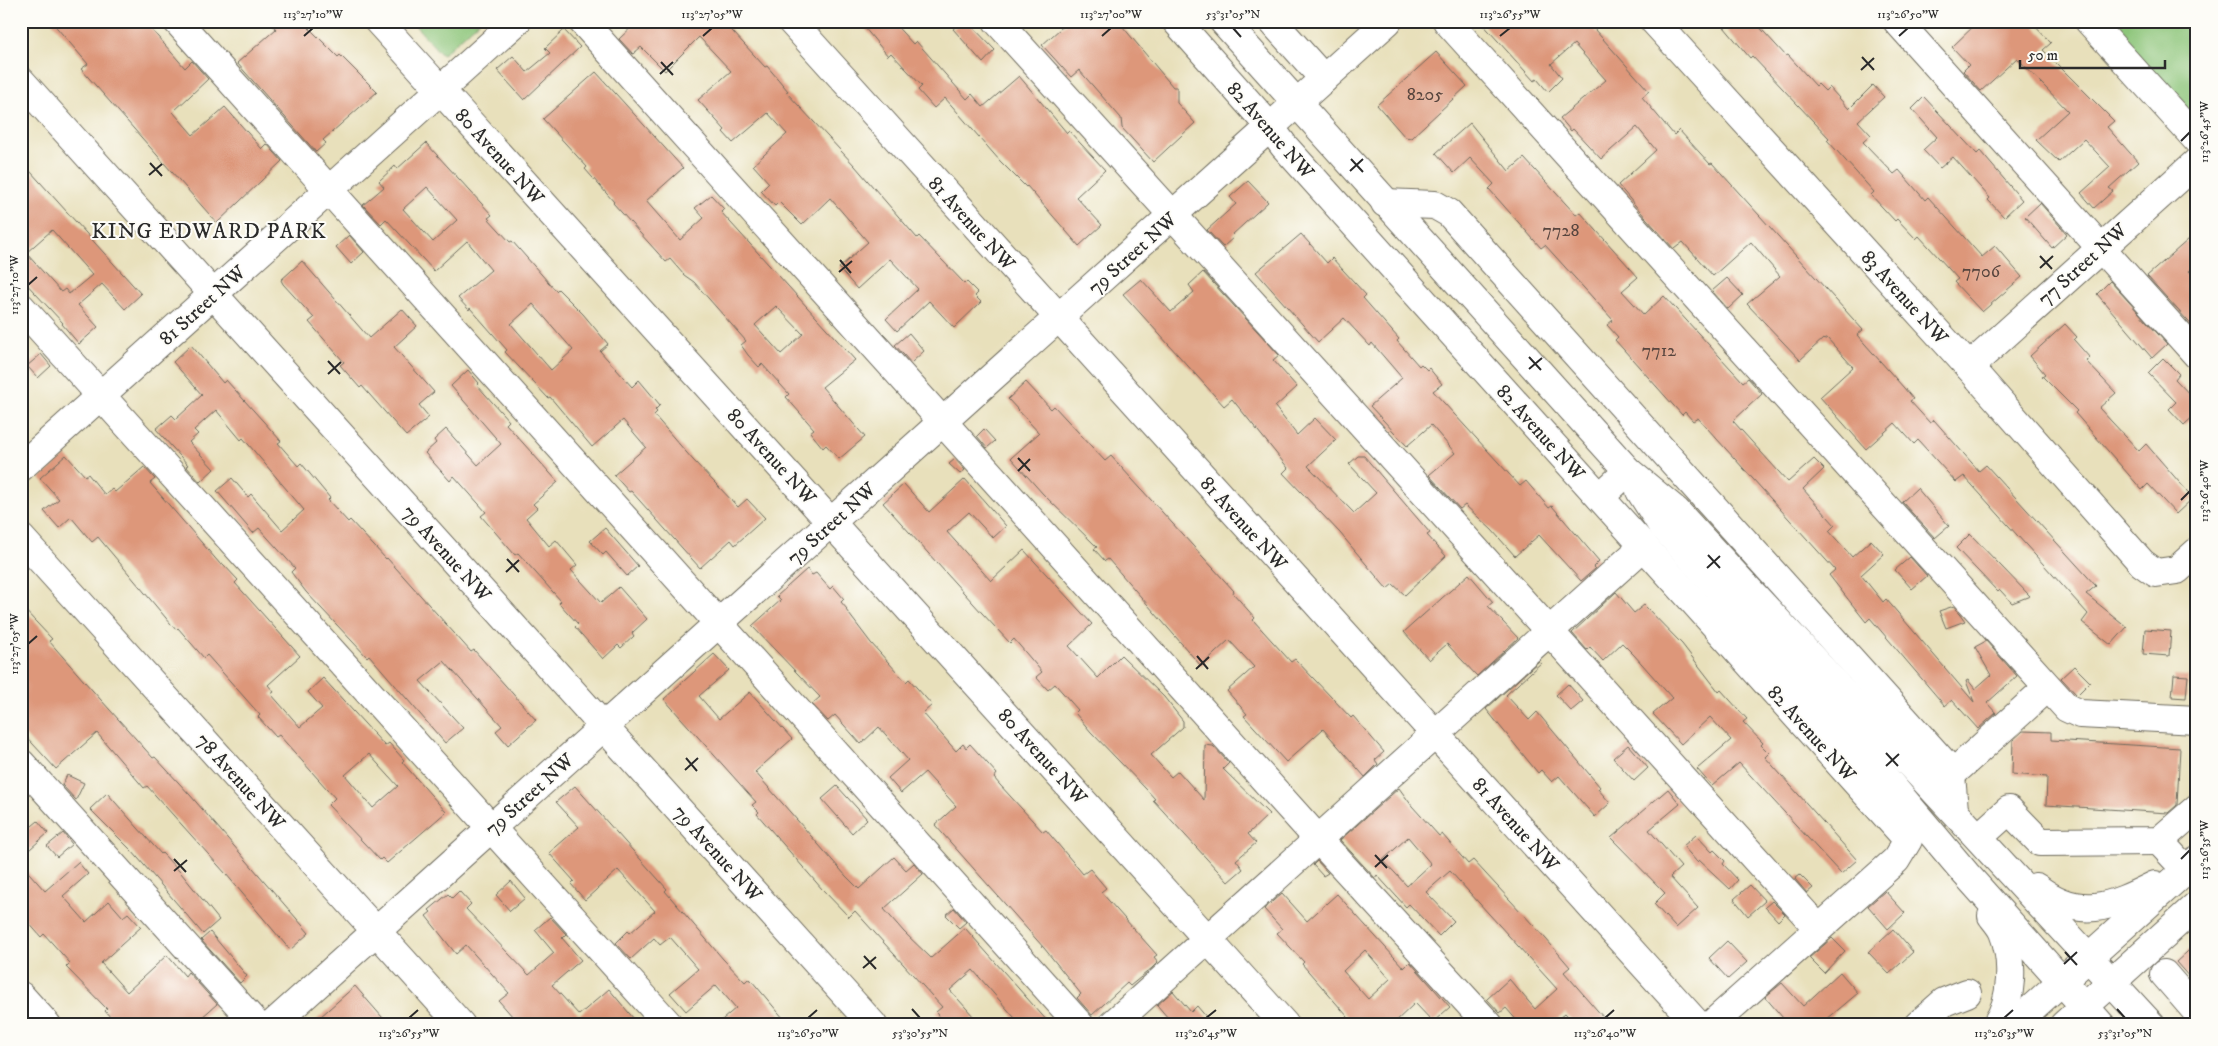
<svg xmlns="http://www.w3.org/2000/svg" width="2218" height="1046" font-family="'IM FELL DW Pica',serif">
<style>
.green{fill:#8cc579;stroke:#5c7852}
.building{fill:#dd977a;fill-rule:evenodd}
.lines{fill:none;stroke-linecap:round;stroke-linejoin:round}
.minor-casing{stroke:#6d6a5d;stroke-width:30}
.major-casing{stroke:#6d6a5d;stroke-width:30}
.minor{stroke:#fff;stroke-width:28}
.major{stroke:#fff;stroke-width:28}
.ticks{fill:none;stroke:#2b2b2b;stroke-width:2}
.labels{text-anchor:middle;stroke-width:4;stroke-linejoin:round;paint-order:stroke}
.number-label{font-size:18px;fill:#58463f}
.street-label{font-size:20px;fill:#2b2b2b;stroke:#fdfcf7}
.quarter-label{font-size:22px;letter-spacing:1px;fill:#2b2b2b;stroke:#fdfcf7}
.neatline{fill:none;stroke:#2b2b2b;stroke-width:2}
.ticks-label{font-size:12px;text-anchor:middle;fill:#2b2b2b}
</style>
<rect width="100%" height="100%" fill="#fdfcf7"/>
<filter id="ink" filterUnits="userSpaceOnUse"><feTurbulence type="fractalNoise" baseFrequency=".02" numOctaves="2"/><feDisplacementMap in="SourceGraphic" scale="10" xChannelSelector="R" yChannelSelector="G"/><feConvolveMatrix kernelMatrix="1 2 1 2 8 2 1 2 1" color-interpolation-filters="sRGB"/></filter>
<filter id="wash" filterUnits="userSpaceOnUse"><feTurbulence type="fractalNoise" baseFrequency=".0096" numOctaves="4" result="noise"/><feDisplacementMap in="SourceGraphic" scale="20" xChannelSelector="R" yChannelSelector="G"/><feGaussianBlur stdDeviation="1.12" result="paint"/><feColorMatrix in="noise" values="0 0 0 0 0 0 0 0 0 0 0 0 0 0 0 0 0 1.4 0 .05"/><feComposite in="paint" operator="in"/></filter>
<g filter="url(#wash)">
<rect width="100%" height="100%" fill="#e8e0bb"/>
<g class="green">
<polygon points="411,21 480,21 442,55"/>
<polygon points="2107,21 2197,21 2197,120"/>
</g>
<g id="blocks">
<g class="building">
<polygon points="51,21 144,21 185,68 192,61 208,79 173,112 193,135 225,107 262,149 267,144 282,161 217,223 81,69 88,64"/>
<polygon points="269,21 302,21 338,57 340,55 377,92 323,140 326,143 316,152 237,63 276,29"/>
<polygon points="638,21 723,21 765,67 767,66 788,91 786,92 855,166 917,238 919,236 965,284 967,282 978,293 975,296 981,302 954,328 929,301 897,331 886,319 918,289 890,259 857,289 839,268 868,242 830,198 802,225 779,202 775,206 761,191 769,183 753,165 787,134 768,113 733,143 723,132 725,130 698,100 731,71 699,37 665,71 641,47 633,54 619,39"/>
<polygon points="859,21 892,21 913,44 916,41 967,99 972,94 983,107 1019,76 1067,133 1069,131 1105,170 1076,197 1102,225 1079,246 1027,186 1026,187 1000,161 945,98 934,108 918,90 922,86 891,53 888,56"/>
<polygon points="962,21 967,21 995,50 983,63 953,29"/>
<polygon points="1069,21 1118,21 1173,87 1177,87 1177,103 1195,123 1153,162 1122,128 1121,118 1079,70 1071,77 1042,45"/>
<polygon points="1480,21 1587,21 1649,91 1642,97 1674,135 1679,130 1710,164 1712,163 1863,330 1857,335 1904,388 1913,399 1910,401 1930,423 1934,420 1979,471 1986,465 2096,586 2086,594 2127,627 2111,645 2082,622 2088,614 1964,476 1956,482 1918,440 1914,444 1895,423 1866,449 1851,432 1820,397 1853,367 1827,338 1824,340 1823,339 1800,360 1747,304 1780,276 1751,242 1713,276 1683,242 1674,249 1646,218 1618,185 1656,150 1637,127 1601,159 1573,129 1571,131 1560,118 1606,80 1574,44 1551,64 1562,78 1548,92 1537,79 1534,81"/>
<polygon points="1719,21 1754,21 1786,56 1788,55 1816,86 1818,84 1825,91 1829,87 1849,109 1873,85 1884,97 1858,121 1871,135 1863,142 1894,174 1899,170 1925,200 1928,197 1982,257 1995,246 2022,277 1982,312 1954,282 1958,279 1919,236 1916,239 1897,219 1895,221 1871,195 1874,192 1827,140 1829,138 1752,56 1750,58"/>
<polygon points="1979,21 2030,21 2051,43 2043,50 2114,121 2107,127 2138,162 2109,188 2113,191 2094,208 2081,193 2110,167 2084,139 2059,162 2036,140 2068,111 2017,58 1981,91 1963,71 1969,65 1952,47"/>
<polygon points="564,30 580,47 524,100 497,70 513,56 527,72 550,53 545,48"/>
<polygon points="1436,52 1467,86 1411,138 1405,137 1377,105"/>
<path d="M596 72 683 168 646 201 680 240 704 218 695 208 711 195 724 209 721 212 855 360 822 387 865 437 839 459 826 445 823 448 810 432 814 429 786 397 789 394 762 364 759 367 748 355 741 345 746 341 694 282 684 275 670 259 666 262 613 203 614 202 585 169 587 167 543 119ZM776 306 803 334 781 354 755 325Z"/>
<polygon points="1924,97 1977,154 1980,151 2022,200 2004,217 1988,200 1990,198 1953,157 1940,168 1923,150 1937,137 1912,109"/>
<polygon points="1470,123 1509,171 1524,158 1576,215 1580,212 1638,277 1622,291 1644,315 1664,296 1743,382 1748,378 1762,394 1733,421 1788,482 1814,459 1824,469 1803,489 1835,525 1829,531 1852,557 1871,540 1884,554 1861,575 1883,602 1886,599 1974,702 1966,681 1968,680 1975,689 1991,675 1975,647 1986,641 2017,676 1987,703 1996,713 1978,729 1952,700 1945,706 1870,618 1866,622 1829,575 1835,570 1698,418 1693,421 1685,412 1682,415 1615,340 1618,337 1607,325 1613,320 1545,245 1541,248 1489,189 1494,184 1470,158 1454,173 1436,153"/>
<path d="M426 143 492 215 488 218 510 242 512 241 556 291 558 289 583 314 608 344 600 351 632 387 639 380 660 405 655 410 657 412 654 415 693 460 738 507 747 499 765 518 735 545 731 540 700 568 631 491 629 492 614 475 646 447 623 420 592 447 550 397 548 398 505 352 507 350 470 308 469 310 458 298 491 270 467 241 434 271 386 219 381 224 363 205 384 187 379 181 395 166 397 169ZM427 187 457 220 433 242 403 209ZM533 304 573 350 551 370 511 324Z"/>
<path d="M21 161 141 294 125 309 102 284 78 305 98 327 79 344 62 324 63 323 21 278ZM52 230 92 275 69 294 65 289 61 292 26 253Z"/>
<polygon points="1248,181 1268,202 1232,235 1234,237 1223,247 1207,230 1236,204 1230,197"/>
<polygon points="2040,203 2067,234 2052,248 2025,217"/>
<polygon points="2197,232 2197,265 2189,271 2197,279 2197,331 2147,276"/>
<polygon points="1301,234 1327,263 1332,258 1366,295 1363,298 1399,339 1397,341 1419,366 1421,364 1427,370 1429,368 1442,384 1433,391 1520,486 1526,481 1549,508 1552,506 1599,561 1593,567 1595,569 1581,581 1539,535 1515,556 1492,530 1465,505 1460,509 1429,475 1455,453 1431,425 1407,446 1370,406 1402,378 1372,343 1370,346 1344,318 1318,342 1256,272"/>
<polygon points="349,235 364,252 351,264 336,247"/>
<polygon points="302,261 369,338 402,309 417,326 394,347 434,392 419,405 429,417 406,436 362,386 360,388 340,365 344,362 309,322 314,318 283,284 281,280"/>
<polygon points="1203,272 1279,355 1273,360 1297,387 1275,407 1297,435 1315,418 1336,440 1308,466 1354,513 1376,493 1349,464 1358,456 1364,456 1430,533 1427,535 1446,556 1405,595 1393,584 1387,589 1340,533 1283,473 1288,468 1232,399 1224,406 1123,294 1141,279 1171,312 1194,292 1189,285"/>
<polygon points="1727,278 1743,295 1728,309 1712,291"/>
<polygon points="2110,281 2167,344 2152,358 2097,294"/>
<polygon points="2065,324 2077,337 2074,340 2090,358 2086,361 2116,393 2099,408 2139,451 2146,444 2193,498 2176,514 2148,484 2142,490 2075,413 2077,411 2042,376 2045,374 2030,356"/>
<polygon points="909,333 924,351 911,363 895,345"/>
<polygon points="191,345 223,383 226,380 281,441 278,443 298,466 301,463 330,498 328,500 348,522 350,520 386,559 387,558 471,652 474,650 536,720 508,745 496,731 502,726 444,661 420,681 463,728 445,743 369,655 367,657 306,592 291,572 295,568 259,528 253,533 217,491 232,478 248,497 251,494 282,530 304,510 243,438 241,440 216,410 194,430 198,434 189,442 214,469 200,482 186,466 188,465 156,429 172,415 176,419 202,395 173,362"/>
<polygon points="41,354 51,366 38,378 27,366"/>
<polygon points="2163,358 2179,374 2175,379 2197,402 2197,413 2184,425 2169,409 2176,402 2148,373"/>
<polygon points="468,370 479,383 477,385 509,421 506,424 558,482 533,504 537,508 526,518 549,546 556,540 577,565 571,570 601,603 619,587 647,619 632,633 634,636 621,648 618,645 603,659 575,627 578,624 559,603 561,601 518,553 515,555 481,516 486,512 454,476 450,481 425,453 436,443 434,440 446,429 478,465 501,444 451,386"/>
<polygon points="1026,382 1051,409 1054,406 1105,461 1111,456 1234,591 1233,593 1255,618 1253,620 1291,662 1295,659 1351,718 1353,716 1384,752 1375,760 1378,764 1365,777 1323,729 1286,762 1244,716 1247,714 1227,691 1254,667 1229,640 1201,666 1108,559 1105,561 1094,549 1097,547 1043,494 1011,458 1039,433 1008,399"/>
<polygon points="984,429 995,441 987,448 977,436"/>
<path d="M66 455 85 476 88 474 105 495 112 489 115 492 144 467 155 479 150 483 221 565 223 564 238 580 235 583 300 656 268 685 274 692 271 694 300 727 322 708 308 692 323 678 385 746 389 743 404 760 402 762 446 812 387 863 382 858 380 860 328 805 335 798 279 735 276 737 258 717 260 715 207 655 204 658 178 628 176 630 98 537 92 542 71 517 59 528 44 511 59 499 40 478ZM369 754 398 786 373 808 345 775Z"/>
<polygon points="955,459 965,470 960,474 949,464"/>
<polygon points="965,479 1006,526 993,538 969,512 947,532 991,581 1024,550 1092,624 1069,646 1098,678 1121,655 1164,697 1183,721 1183,727 1151,755 1171,777 1178,771 1204,800 1205,745 1213,746 1229,763 1223,769 1269,814 1248,834 1256,843 1236,860 1243,869 1228,882 1153,800 1155,799 1146,789 1091,732 1075,713 1078,710 1055,684 1048,690 1036,677 1042,672 1014,639 1010,643 982,613 883,503 904,484 929,512"/>
<polygon points="1917,488 1949,526 1935,538 1902,502"/>
<polygon points="605,528 638,566 627,576 606,552 603,555 590,541"/>
<polygon points="1970,534 2030,596 2012,603 2000,590 1998,592 1956,548"/>
<polygon points="1910,557 1927,576 1912,589 1895,570"/>
<polygon points="807,569 812,575 816,573 830,589 833,586 844,599 841,602 847,609 846,610 871,643 906,682 909,679 932,705 923,713 956,751 963,744 966,748 970,744 997,774 994,778 1000,785 1043,832 1046,830 1083,874 1090,869 1106,888 1101,892 1157,955 1154,957 1158,962 1152,968 1130,986 1127,983 1092,1015 1077,998 1081,994 1044,948 935,825 956,806 925,772 901,793 888,778 908,760 879,727 861,744 835,715 828,721 812,704 820,697 752,626 781,600 777,596"/>
<polygon points="1469,574 1493,602 1488,606 1518,638 1477,676 1447,644 1429,660 1404,632"/>
<polygon points="1616,592 1634,613 1644,605 1682,644 1719,692 1721,690 1747,719 1743,722 1763,743 1761,745 1769,753 1765,757 1857,860 1841,874 1739,763 1712,786 1697,769 1731,740 1710,717 1681,744 1653,714 1672,698 1634,655 1622,643 1603,661 1590,647 1587,650 1572,633"/>
<polygon points="21,606 52,639 49,641 84,681 153,758 155,757 190,795 309,933 290,950 226,874 147,786 144,788 97,733 56,769 21,731"/>
<polygon points="1954,606 1965,621 1946,628 1939,611"/>
<polygon points="2145,629 2171,631 2169,656 2143,654"/>
<polygon points="714,654 729,670 699,696 719,719 750,692 792,739 755,772 846,876 859,889 894,857 906,870 914,863 923,874 884,909 904,932 931,958 965,928 1049,1023 1054,1019 1059,1025 1021,1025 973,970 950,990 974,1017 966,1025 948,1025 936,1012 942,1007 855,911 849,917 822,889 757,814 759,812 752,805 756,802 664,699"/>
<polygon points="1540,660 1542,662 1506,695 1529,720 1537,712 1600,787 1598,789 1610,803 1595,817 1559,776 1552,782 1541,770 1538,773 1486,709"/>
<polygon points="2074,666 2090,682 2077,695 2061,678"/>
<polygon points="2174,675 2188,676 2186,698 2172,697"/>
<polygon points="1568,684 1583,701 1571,711 1556,695"/>
<polygon points="2023,731 2051,732 2051,740 2180,748 2177,805 2168,813 2046,805 2047,777 2012,774 2013,740"/>
<polygon points="1628,745 1648,768 1634,781 1613,758"/>
<polygon points="67,775 84,783 76,800 62,785"/>
<polygon points="575,786 667,889 665,891 723,959 745,982 748,979 751,980 789,1025 716,1025 736,1008 716,985 686,1011 670,993 698,969 670,937 660,945 654,938 631,959 616,943 628,931 630,933 655,911 618,870 585,900 571,884 574,881 549,853 579,827 556,802"/>
<polygon points="837,786 867,819 852,833 822,799"/>
<path d="M1399 788 1412 806 1439 836 1442 834 1468 864 1473 860 1546 939 1570 967 1564 972 1610 1025H1576L1565 1013 1551 1025H1517L1519 1023 1506 1008 1500 1013 1487 999 1509 979 1535 1009 1557 989 1450 871 1426 892 1454 921 1439 936 1409 904 1406 907 1377 875 1375 878 1340 840ZM1408 837 1431 864 1407 886 1383 860Z"/>
<polygon points="1668,789 1680,804 1649,830 1681,867 1670,877 1698,908 1676,928 1654,904 1665,893 1611,838"/>
<polygon points="107,793 161,854 162,853 181,873 219,920 203,934 132,851 90,809"/>
<polygon points="38,821 48,833 21,857 21,835"/>
<polygon points="63,833 72,844 57,857 47,846"/>
<polygon points="1696,835 1712,852 1714,850 1725,861 1723,864 1738,880 1730,889 1699,860 1697,862 1683,846"/>
<polygon points="1317,861 1328,873 1323,876 1313,865"/>
<polygon points="78,862 88,874 63,896 86,922 109,901 123,917 128,913 141,927 101,963 127,992 167,955 185,976 188,972 217,1004 193,1025 117,1025 105,1011 107,1009 66,967 70,963 44,934 41,937 21,914 21,864 45,891"/>
<polygon points="1800,875 1813,888 1807,893 1795,879"/>
<polygon points="511,881 525,898 510,911 496,895"/>
<polygon points="1750,885 1765,901 1748,916 1734,899"/>
<polygon points="459,891 471,904 466,909 529,975 554,953 535,930 550,917 566,934 562,938 581,960 552,985 579,1015 609,989 639,1025 520,1025 499,1001 509,993 466,945 456,954 426,916 431,912 429,910 448,894 452,898"/>
<polygon points="1885,891 1905,913 1888,929 1868,906"/>
<path d="M1282 893 1307 921 1337 894 1404 968 1410 962 1450 1007 1433 1022 1415 1003 1392 1025H1339L1348 1017 1302 964 1304 962 1277 933 1282 929 1264 909ZM1365 950 1390 979 1368 999 1343 971Z"/>
<polygon points="1772,901 1785,914 1778,921 1765,907"/>
<polygon points="954,908 966,922 959,928 946,915"/>
<polygon points="1893,929 1913,952 1889,974 1868,952"/>
<polygon points="210,932 247,976 240,983 201,940"/>
<polygon points="1832,938 1845,951 1824,973 1809,958"/>
<polygon points="1727,941 1747,962 1728,979 1709,958"/>
<polygon points="2197,943 2197,986 2176,962"/>
<polygon points="1840,972 1858,993 1820,1025 1789,1025 1765,997 1782,983 1803,1006"/>
<polygon points="355,986 389,1025 311,1025"/>
<polygon points="1173,991 1191,1012 1197,1006 1213,1025 1174,1025 1157,1005"/>
</g>
</g>
</g>
<g filter="url(#ink)">
<use href="#blocks" fill-opacity="0" stroke="#6d6a5d" stroke-width="1"/>
<g class="lines">
<g class="minor-casing">
<g id="minor">
<polyline points="177,21 1080,1025"/>
<polyline points="378,21 1285,1025"/>
<polyline points="582,21 1318,839 1489,1025"/>
<polyline points="791,21 1698,1025"/>
<polyline points="997,21 1818,928"/>
<polyline points="1176,21 1270,127 1284,146 1908,840 1896,860 1711,1025"/>
<polyline points="1272,21 1324,79"/>
<polyline points="1447,21 2067,708 2080,714 2197,720"/>
<polyline points="1654,21 1969,367 2142,563 2156,573 2177,570 2197,552"/>
<polyline points="1897,21 2197,355"/>
<polyline points="2089,21 2197,140"/>
<polyline points="21,81 873,1025"/>
<polyline points="1385,203 1435,205 1449,213 1944,763 1951,775 1954,810"/>
<polyline points="21,307 669,1025"/>
<polyline points="1969,367 2197,162"/>
<polyline points="21,467 517,21"/>
<polyline points="21,538 461,1025"/>
<polyline points="21,763 257,1025"/>
<polyline points="1951,775 2047,688"/>
<polyline points="1979,837 2009,810 2040,842 2159,841 2197,808"/>
<polyline points="2159,841 2186,870"/>
<polyline points="2164,974 2197,1012"/>
<polyline points="21,996 47,1025"/>
<polyline points="272,1025 1388,21"/>
<polyline points="1112,1025 1644,546"/>
<polyline points="1918,1025 1944,1002 1967,993"/>
</g>
</g>
<g class="major-casing">
<g id="major">
<polyline points="1223,21 1628,471 1676,511 2151,1025"/>
<polyline points="1640,491 1661,524 1854,741 1966,874 2101,1025"/>
<polyline points="1600,497 1628,471"/>
<path d="M2036 887C2079 921 2111 907 2155 885"/>
<path d="M1992 916C1996 921 2001 927 2003 932 2014 959 2013 1001 1996 1025"/>
<polyline points="2013,1025 2197,860"/>
<polyline points="2064,1025 2197,905"/>
</g>
</g>
<use href="#minor" class="minor"/>
<use href="#major" class="major"/>
</g>
</g>
<path class="ticks" d="M1233 28 1241 37M304 36 313 28M703 36 712 28M1102 36 1111 28M1500 36 1510 28M1899 36 1908 28M1862 57 1874 70M661 62 673 75M1861 70 1874 58M660 74 673 62M2181 141 2190 132M1351 159 1363 172M150 163 162 176M1350 171 1363 159M149 175 162 164M2040 256 2052 269M840 260 851 273M2040 268 2053 256M839 272 852 261M28 285 37 277M1529 357 1541 370M328 361 340 374M1529 369 1542 358M328 374 341 362M1018 458 1030 471M1018 471 1030 459M2181 500 2190 491M1708 555 1720 568M507 559 519 572M1707 568 1720 556M506 572 519 560M28 644 37 636M1197 656 1208 669M1196 669 1209 657M1886 753 1898 766M686 758 697 771M1886 766 1899 754M685 770 698 758M1375 855 1387 868M174 859 186 872M2181 859 2190 850M1375 867 1388 855M174 871 187 860M2065 952 2077 965M864 956 876 969M2064 964 2077 952M863 968 876 957M912 1009 920 1018M2117 1009 2125 1018M409 1018 418 1010M808 1018 817 1010M1206 1018 1216 1010M1605 1018 1614 1010M2004 1018 2013 1010"/>
<g class="labels">
<g class="number-label">
<text x="1425" y="100">8205</text>
<text x="1561" y="236">7728</text>
<text x="1981" y="277">7706</text>
<text x="1659" y="356">7712</text>
</g>
<g class="street-label">
<text transform="translate(1271 130) rotate(49)" y="7">82 Avenue NW</text>
<text transform="translate(500 156) rotate(48)" y="7">80 Avenue NW</text>
<text transform="translate(972 223) rotate(48)" y="7">81 Avenue NW</text>
<text transform="translate(1132 253) rotate(-42)" y="7">79 Street NW</text>
<text transform="translate(2082 264) rotate(-42)" y="7">77 Street NW</text>
<text transform="translate(1905 297) rotate(48)" y="7">83 Avenue NW</text>
<text transform="translate(202 305) rotate(-42)" y="7">81 Street NW</text>
<text transform="translate(1541 432) rotate(48)" y="7">82 Avenue NW</text>
<text transform="translate(772 456) rotate(48)" y="7">80 Avenue NW</text>
<text transform="translate(831 523) rotate(-42)" y="7">79 Street NW</text>
<text transform="translate(1244 523) rotate(48)" y="7">81 Avenue NW</text>
<text transform="translate(447 553) rotate(48)" y="7">79 Avenue NW</text>
<text transform="translate(1812 733) rotate(48)" y="7">82 Avenue NW</text>
<text transform="translate(1043 756) rotate(48)" y="7">80 Avenue NW</text>
<text transform="translate(241 781) rotate(48)" y="7">78 Avenue NW</text>
<text transform="translate(529 794) rotate(-42)" y="7">79 Street NW</text>
<text transform="translate(1516 824) rotate(48)" y="7">81 Avenue NW</text>
<text transform="translate(718 853) rotate(48)" y="7">79 Avenue NW</text>
</g>
<g class="quarter-label">
<text x="209" y="238">KING EDWARD PARK</text>
</g>
</g>
<rect width="2218" height="1046" fill="none" stroke="#fdfcf7" stroke-width="55"/>
<path d="M2020 60v8h145v-8" fill="none" stroke="#2b2b2b" stroke-width="2.5"/>
<text x="2028" y="60" font-size="15" fill="#2b2b2b" stroke="#fdfcf7" stroke-width="4" paint-order="stroke">50 m</text>
<rect x="28" y="28" width="2162" height="990" class="neatline"/>
<g class="ticks-label">
<text x="313" y="18">113°27'10"W</text>
<text x="712" y="18">113°27'05"W</text>
<text x="1111" y="18">113°27'00"W</text>
<text x="1233" y="18">53°31'05"N</text>
<text x="1510" y="18">113°26'55"W</text>
<text x="1908" y="18">113°26'50"W</text>
<text transform="translate(2204 132) rotate(-90)" y="4">113°26'45"W</text>
<text transform="translate(14 285) rotate(-90)" y="4">113°27'10"W</text>
<text transform="translate(2204 491) rotate(-90)" y="4">113°26'40"W</text>
<text transform="translate(14 644) rotate(-90)" y="4">113°27'05"W</text>
<text transform="translate(2204 850) rotate(-90)" y="4">113°26'35"W</text>
<text x="409" y="1037">113°26'55"W</text>
<text x="808" y="1037">113°26'50"W</text>
<text x="920" y="1037">53°30'55"N</text>
<text x="1206" y="1037">113°26'45"W</text>
<text x="1605" y="1037">113°26'40"W</text>
<text x="2004" y="1037">113°26'35"W</text>
<text x="2125" y="1037">53°31'05"N</text>
</g>
</svg>
